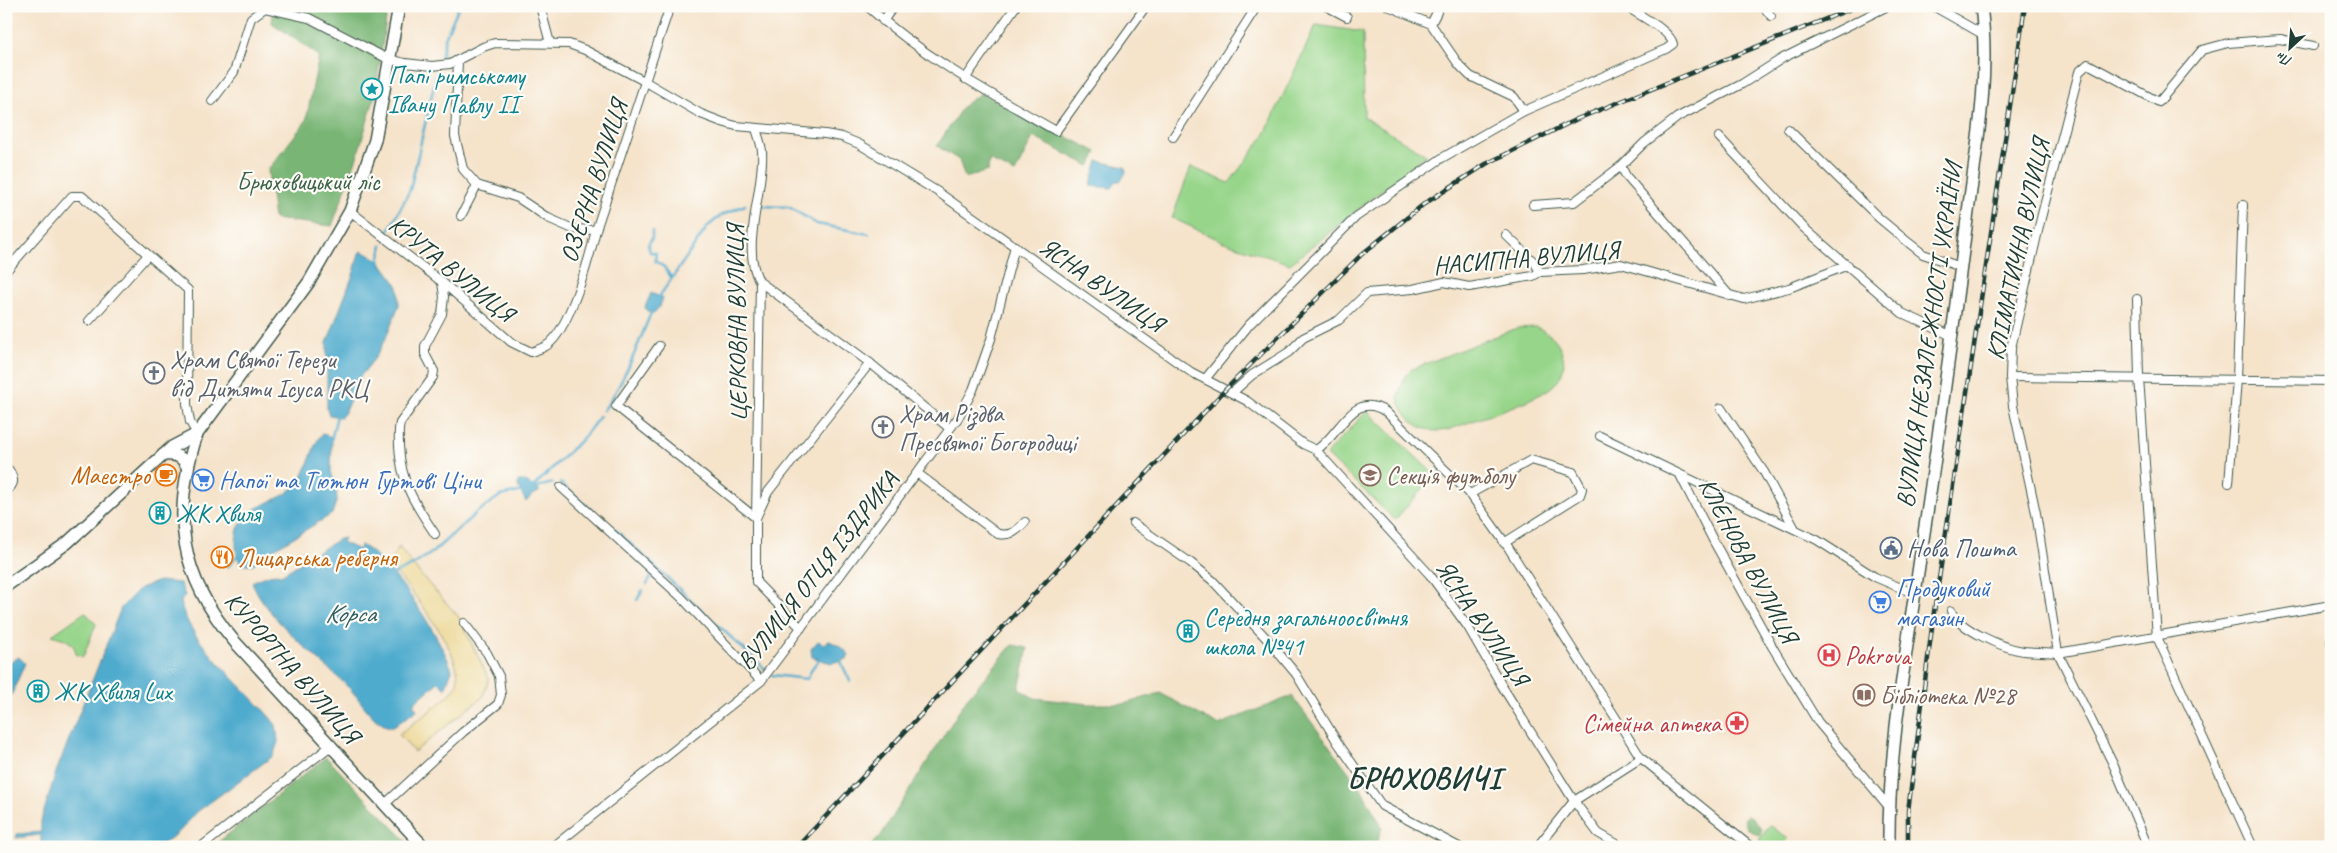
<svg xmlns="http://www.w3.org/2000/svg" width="2337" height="853" font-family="Caveat,sans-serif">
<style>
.green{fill:#97d58a;stroke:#5b895f}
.forest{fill:#79b676;stroke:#4c7a55}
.sand{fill:#eeda9e;stroke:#868c69}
.water{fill:#50abce;stroke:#387481}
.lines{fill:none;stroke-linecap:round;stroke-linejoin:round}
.stream{stroke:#50abce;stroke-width:2.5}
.street-casing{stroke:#3f564a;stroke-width:10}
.secondary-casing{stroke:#3f564a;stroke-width:14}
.street{stroke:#fff;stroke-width:8}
.secondary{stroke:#fff;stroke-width:11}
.rail-casing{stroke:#1f3d34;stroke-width:4.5}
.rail{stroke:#fdfcf7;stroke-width:2.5;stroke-dasharray:8;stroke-linecap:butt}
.labels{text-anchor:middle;stroke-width:4.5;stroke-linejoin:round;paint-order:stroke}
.culture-label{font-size:25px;fill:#0d838f;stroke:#fdfcf7;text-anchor:start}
.park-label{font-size:25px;fill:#3d634a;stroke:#fdfcf7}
.street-label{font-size:25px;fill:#1f3d34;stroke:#fdfcf7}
.worship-label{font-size:25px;fill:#5b616d;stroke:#fdfcf7;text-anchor:start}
.food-label{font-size:25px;fill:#c56008;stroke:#fdfcf7;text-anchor:end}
.education-label{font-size:25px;fill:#785e54;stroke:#fdfcf7;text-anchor:start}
.shop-label{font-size:25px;fill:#366cbe;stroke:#fdfcf7;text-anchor:start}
.service-label{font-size:25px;fill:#4e5e75;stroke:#fdfcf7;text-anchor:start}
.health-label{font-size:25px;fill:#be3a42;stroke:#fdfcf7;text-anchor:start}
.water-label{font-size:26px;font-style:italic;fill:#2e5e62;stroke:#fdfcf7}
.district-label{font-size:30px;font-weight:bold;letter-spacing:1px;fill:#1f3d34;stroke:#fdfcf7}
</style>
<rect width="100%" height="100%" fill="#fdfcf7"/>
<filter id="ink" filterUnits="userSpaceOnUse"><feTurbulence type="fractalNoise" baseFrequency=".02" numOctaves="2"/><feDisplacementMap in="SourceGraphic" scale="10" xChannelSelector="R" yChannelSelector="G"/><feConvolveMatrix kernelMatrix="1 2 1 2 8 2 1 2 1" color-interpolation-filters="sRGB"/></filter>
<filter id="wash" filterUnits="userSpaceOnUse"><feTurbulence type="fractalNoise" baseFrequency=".0096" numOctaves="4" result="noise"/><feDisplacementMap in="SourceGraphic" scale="20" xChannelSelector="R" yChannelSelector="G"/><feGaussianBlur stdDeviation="1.12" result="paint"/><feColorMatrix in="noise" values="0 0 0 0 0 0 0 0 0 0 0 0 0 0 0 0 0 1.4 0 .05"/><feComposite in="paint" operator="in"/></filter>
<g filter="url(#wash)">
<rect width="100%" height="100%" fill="#f5e3ca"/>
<g class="green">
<polygon points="1316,25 1363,32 1364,117 1426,155 1290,264 1224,242 1172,218 1191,167 1229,183 1264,136"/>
<path d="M1536 327C1548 332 1559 340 1562 353 1566 365 1563 377 1554 385 1539 400 1471 421 1448 430 1423 435 1404 421 1398 397L1405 376 1412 369 1517 328Z"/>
<polygon points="1367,411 1436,476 1434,476 1395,520 1326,454"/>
<path d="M85 612 96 624 83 657 76 654C74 640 64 639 52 635Z"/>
<polygon points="1770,825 1788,839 1782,847 1769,847 1759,840"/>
</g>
<g class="forest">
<polygon points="274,6 388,6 375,95 357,157 332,226 274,219 268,170 306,121 319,56 272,23"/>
<polygon points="981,93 1097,152 1090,166 1033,137 1015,173 989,160 988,171 965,178 959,160 937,146 963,106"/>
<polygon points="1012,645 1028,648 1019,689 1034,698 1089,704 1124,704 1160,693 1218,725 1292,696 1360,787 1382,827 1376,847 869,847 880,837 966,700"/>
<polygon points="326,757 412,847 212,847"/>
<polygon points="1747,815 1753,818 1762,829 1759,836 1747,828 1744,819"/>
</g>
<path class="sand" d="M399 547 420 574 458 616 489 679 483 697 414 752 399 734C412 724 447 700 455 688 472 661 406 585 389 564Z"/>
<g class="water">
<polygon points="1098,161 1125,167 1126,172 1121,181 1116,181 1112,188 1090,186"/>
<polygon points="362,251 379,260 394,280 398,287 399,305 386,338 375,358 359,378 344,414 341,417 329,415 327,409 327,343 354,272 359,253"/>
<polygon points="651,293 663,298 660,306 653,314 647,311 645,307"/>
<path d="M322 434 330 436 332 440 331 472 336 486 337 499 332 514 261 557 254 564 241 565C237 559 236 550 236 543 237 501 274 509 296 485 310 470 311 446 322 434Z"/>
<polygon points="518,481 524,481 539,490 539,492 532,495 526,502 518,486"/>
<path d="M344 538 342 542 359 550 361 545C393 562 440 636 452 670L445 689 438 682 413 704 417 710 393 727C374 727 361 699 348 687 319 658 268 621 252 582 259 578 273 572 281 575L339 539Z"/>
<path d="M159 581 180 583 185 595 181 601C185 641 251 691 276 725L278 742 273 756 197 812 179 832 159 847H41V835L16 838 17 834 41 832V821L56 772 121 608 140 588Z"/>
<path d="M818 641 823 644 829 641C837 644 844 648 849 655L847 659 831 663 812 657 811 649Z"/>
<polygon points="19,657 25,663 6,708 6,664"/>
</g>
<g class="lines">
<g class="stream">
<polyline points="441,58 445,38 459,6"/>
<polyline points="764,206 789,207 817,224 869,234"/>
<polyline points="652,231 652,238 648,245 650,252 656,253 655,261 664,267 671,277"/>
<polyline points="387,234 410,190 437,72"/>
<polyline points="379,263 382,245"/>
<polyline points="659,297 708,226 722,215 745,205"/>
<path d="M603 411C625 381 638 345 652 310"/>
<polyline points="331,441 337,415"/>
<polyline points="560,483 620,534 765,669"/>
<polyline points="532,488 584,437 600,416"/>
<polyline points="533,488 553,483"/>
<polyline points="228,567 238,554"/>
<polyline points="389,576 413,565 433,552 476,513 500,496 523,491"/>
<polyline points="647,584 651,577"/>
<polyline points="637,600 643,590"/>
<polyline points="840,660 850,681"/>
<polyline points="772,675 807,679 813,667 821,657"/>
<polyline points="6,842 9,843"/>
</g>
</g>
</g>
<g filter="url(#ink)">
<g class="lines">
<g class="street-casing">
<g id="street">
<polyline points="540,6 550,43"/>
<path d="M867 6C923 57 991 94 1056 131L1146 6"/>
<polyline points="1326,6 1347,17"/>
<polyline points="1388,6 1431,24 1459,65 1470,76 1514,97 1524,111"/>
<polyline points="1763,6 1771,16"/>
<polyline points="1933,6 1984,35"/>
<polyline points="883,21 894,6"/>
<polyline points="1431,24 1440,6"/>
<polyline points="458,60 455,136 463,169 477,185 518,198 548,218 573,229 596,230"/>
<polyline points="965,79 1016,6"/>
<polyline points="212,101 234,72 251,18 265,8 309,18 388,59 405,63 432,66 450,64 483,47 495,43 569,44 585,50 646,82 701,114 722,122 736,126 825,134 842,137 859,144 938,192 1191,372 1247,401 1303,444 1316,450 1430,575 1468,627 1502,686 1574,801 1598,833 1622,847"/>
<path d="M756 128C758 136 761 143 762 151 765 188 739 250 760 282L756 518"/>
<polyline points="1788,129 1879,218 1909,243 1923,254 1961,267"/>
<polyline points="1173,137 1257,6"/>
<polyline points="1719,137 1804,228 1902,313 1952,336"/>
<polyline points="1621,166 1626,176 1730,296"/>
<polyline points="1533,205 1574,202 1621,166 1644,143 1678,117 1742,84 1783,58 1888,6"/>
<path d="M350 211 442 282 511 342 531 352C536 350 541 349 546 346 569 332 590 256 596 230L670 6"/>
<polyline points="461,216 477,185"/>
<polyline points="1506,235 1535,263 1540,272"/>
<polyline points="6,271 72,196 82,196 188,290 187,404 190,422 197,434"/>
<polyline points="760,282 870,363 949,428"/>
<polyline points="2137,299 2139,377 2157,637 2253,847"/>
<polyline points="89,321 148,255"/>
<polyline points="659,346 616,406 756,518"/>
<polyline points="2010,377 2331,381"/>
<path d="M1206 378 1249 325 1356 217 1442 158 1524 111 1666 49 1673 44C1670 30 1638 15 1626 6"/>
<polyline points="1233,392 1252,375 1289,352 1303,338 1339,320 1367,293 1413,289 1444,282 1469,287 1533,276 1540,272 1583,270 1621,264 1744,299 1789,288 1848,265"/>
<polyline points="1721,408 1764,472 1795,529"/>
<polyline points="1600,436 1817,540 1875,577 1915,594"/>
<path d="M1316 450C1341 435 1352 389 1386 412L1470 494 1508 547 1641 758 1751 847"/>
<path d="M917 473 998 534C1011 536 1016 532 1025 522"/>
<polyline points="1681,477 1713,540 1773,648 1818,722 1889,807"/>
<polyline points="2229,483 2237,379 2243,205"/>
<polyline points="561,487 680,596 761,681"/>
<path d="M6 491C15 484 15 480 9 470"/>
<polyline points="1470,494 1531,460 1573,472 1582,489 1580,495 1504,543"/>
<polyline points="1133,523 1191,563 1212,580 1267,639 1296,674 1338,743 1382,806 1459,847"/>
<path d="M435 534C415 504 401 484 399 446 399 439 398 431 400 423L433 377 434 371 425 354V346L442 314 444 297 442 282"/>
<path d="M1951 611C1959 629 2003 648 2023 651 2035 652 2047 652 2058 653L2331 605"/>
<polyline points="801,628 756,582 756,518 768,492 870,363"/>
<polyline points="2331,640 2331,645"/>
<polyline points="385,804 463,732 498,704 501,695 499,676 487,653 464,623"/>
<polyline points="201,847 332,745"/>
<polyline points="553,847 761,681 958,418 973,390 991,339 1015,246"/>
<polyline points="1537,847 1574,801 1641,758"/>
<polyline points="2148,847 2113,764 2058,653 2036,513 2013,406 2010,377 2011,348 2041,218 2079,72 2088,64 2159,102 2202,50 2228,43 2280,39 2313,46"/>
</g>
</g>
<g class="secondary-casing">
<g id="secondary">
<path d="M197 434C171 515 179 576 235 642L424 847"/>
<path d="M163 455C177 454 183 456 188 469"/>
<polyline points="6,586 67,543 172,447 197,434 309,282 350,211 375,140 399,6"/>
<path d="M1889 847C1888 750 1906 655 1920 559 1937 451 1951 343 1965 235 1974 160 1991 82 1981 6"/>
</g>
</g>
<use href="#street" class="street"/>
<use href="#secondary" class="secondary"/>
<g class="rail-casing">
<g id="rail">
<polyline points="797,847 1226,389 1362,254 1424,204 1486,164 1577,119 1858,6"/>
<polyline points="1908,847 1908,811 1934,612 2025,6"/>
</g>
</g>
<use href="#rail" class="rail"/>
</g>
</g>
<defs>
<g id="sight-ring" transform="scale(1.125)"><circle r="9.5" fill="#fdfcf7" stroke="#0f9aa8" stroke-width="1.5"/><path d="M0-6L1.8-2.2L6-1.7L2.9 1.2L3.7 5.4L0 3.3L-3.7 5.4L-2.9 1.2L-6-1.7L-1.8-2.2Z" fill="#0f9aa8"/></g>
<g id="church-ring" transform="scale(1.125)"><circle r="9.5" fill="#fdfcf7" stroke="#6b7280" stroke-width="1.5"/><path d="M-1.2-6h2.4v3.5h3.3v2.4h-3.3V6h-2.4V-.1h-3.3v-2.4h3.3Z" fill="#6b7280"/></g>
<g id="cafe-ring" transform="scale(1.125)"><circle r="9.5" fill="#fdfcf7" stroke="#e8710a" stroke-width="1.5"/><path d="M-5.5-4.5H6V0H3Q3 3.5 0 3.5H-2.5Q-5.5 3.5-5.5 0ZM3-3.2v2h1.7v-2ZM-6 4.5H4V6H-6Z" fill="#e8710a"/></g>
<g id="school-ring" transform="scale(1.125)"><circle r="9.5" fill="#fdfcf7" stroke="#8d6e63" stroke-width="1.5"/><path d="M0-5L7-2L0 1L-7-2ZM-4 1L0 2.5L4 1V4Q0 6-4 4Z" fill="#8d6e63"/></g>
<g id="supermarket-ring" transform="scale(1.125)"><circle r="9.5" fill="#fdfcf7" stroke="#3f7fe0" stroke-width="1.5"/><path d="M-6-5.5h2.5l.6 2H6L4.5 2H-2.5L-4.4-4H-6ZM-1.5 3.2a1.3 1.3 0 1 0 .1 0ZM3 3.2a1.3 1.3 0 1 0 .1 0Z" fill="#3f7fe0"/></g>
<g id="building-ring" transform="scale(1.125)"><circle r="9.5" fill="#fdfcf7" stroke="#0f9aa8" stroke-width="1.5"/><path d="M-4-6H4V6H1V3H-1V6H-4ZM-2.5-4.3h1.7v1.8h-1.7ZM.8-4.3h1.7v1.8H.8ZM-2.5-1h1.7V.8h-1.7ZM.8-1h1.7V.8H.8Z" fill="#0f9aa8"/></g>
<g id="civic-ring" transform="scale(1.125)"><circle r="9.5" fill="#fdfcf7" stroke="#5c6f8a" stroke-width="1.5"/><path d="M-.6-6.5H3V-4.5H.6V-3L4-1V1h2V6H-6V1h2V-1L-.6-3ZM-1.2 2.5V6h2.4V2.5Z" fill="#5c6f8a"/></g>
<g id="restaurant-ring" transform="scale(1.125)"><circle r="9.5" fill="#fdfcf7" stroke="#e8710a" stroke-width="1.5"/><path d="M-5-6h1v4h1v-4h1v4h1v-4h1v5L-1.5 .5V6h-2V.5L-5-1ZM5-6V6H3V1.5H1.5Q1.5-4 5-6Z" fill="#e8710a"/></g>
<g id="hospital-ring" transform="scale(1.125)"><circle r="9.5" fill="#fdfcf7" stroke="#e0444e" stroke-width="1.5"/><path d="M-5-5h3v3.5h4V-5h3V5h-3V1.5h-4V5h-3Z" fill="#e0444e"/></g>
<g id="library-ring" transform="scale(1.125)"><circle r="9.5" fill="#fdfcf7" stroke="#8d6e63" stroke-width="1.5"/><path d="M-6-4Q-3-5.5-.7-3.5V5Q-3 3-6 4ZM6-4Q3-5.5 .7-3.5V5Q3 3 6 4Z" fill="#8d6e63"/></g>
<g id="pharmacy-ring" transform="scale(1.125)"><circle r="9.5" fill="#fdfcf7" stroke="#e0444e" stroke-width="1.5"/><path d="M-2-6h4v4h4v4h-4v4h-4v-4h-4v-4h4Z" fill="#e0444e"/></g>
</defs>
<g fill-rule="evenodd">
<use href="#sight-ring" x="372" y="89"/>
<use href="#church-ring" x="154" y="373"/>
<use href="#church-ring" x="883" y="427"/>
<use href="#cafe-ring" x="166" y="475"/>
<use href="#school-ring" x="1370" y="475"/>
<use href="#supermarket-ring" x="203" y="480"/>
<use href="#building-ring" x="160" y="513"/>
<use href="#civic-ring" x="1891" y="548"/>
<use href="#restaurant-ring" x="222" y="557"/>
<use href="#supermarket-ring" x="1880" y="602"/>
<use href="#building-ring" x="1188" y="631"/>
<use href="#hospital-ring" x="1829" y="655"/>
<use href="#building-ring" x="38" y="691"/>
<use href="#library-ring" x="1864" y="695"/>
<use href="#pharmacy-ring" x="1737" y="723"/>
</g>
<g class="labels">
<g class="culture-label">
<text x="388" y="84">Папі римському<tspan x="388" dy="29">Івану Павлу ІІ</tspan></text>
<text x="176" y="522">ЖК Хвиля</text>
<text x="1204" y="626">Середня загальноосвітня<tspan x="1204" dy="29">школа №41</tspan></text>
<text x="54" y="700">ЖК Хвиля Lux</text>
</g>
<g class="park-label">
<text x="308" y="190">Брюховицький ліс</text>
</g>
<g class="street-label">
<text transform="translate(593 181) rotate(-72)" y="9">ОЗЕРНА ВУЛИЦЯ</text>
<text transform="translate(2017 249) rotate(-78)" y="9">КЛІМАТИЧНА ВУЛИЦЯ</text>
<text transform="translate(1526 257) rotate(-5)" y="9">НАСИПНА ВУЛИЦЯ</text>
<text transform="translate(452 268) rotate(39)" y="9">КРУТА ВУЛИЦЯ</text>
<text transform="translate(1102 284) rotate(35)" y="9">ЯСНА ВУЛИЦЯ</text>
<text transform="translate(736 323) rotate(-91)" y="9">ЦЕРКОВНА ВУЛИЦЯ</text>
<text transform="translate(1928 335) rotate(-82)" y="9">ВУЛИЦЯ НЕЗАЛЕЖНОСТІ УКРАЇНИ</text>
<text transform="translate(1749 560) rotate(62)" y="9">КЛЕНОВА ВУЛИЦЯ</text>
<text transform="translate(817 570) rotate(-52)" y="9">ВУЛИЦЯ ОТЦЯ ІЗДРИКА</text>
<text transform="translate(1483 622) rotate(56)" y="9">ЯСНА ВУЛИЦЯ</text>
<text transform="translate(293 667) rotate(49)" y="9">КУРОРТНА ВУЛИЦЯ</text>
</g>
<g class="worship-label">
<text x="170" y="368">Храм Святої Терези<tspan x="170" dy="29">від Дитяти Ісуса РКЦ</tspan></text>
<text x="899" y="422">Храм Різдва<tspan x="899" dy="29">Пресвятої Богородиці</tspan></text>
</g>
<g class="food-label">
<text x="150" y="484">Маестро</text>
<text x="238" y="566" text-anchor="start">Лицарська реберня</text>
</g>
<g class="education-label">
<text x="1386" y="484">Секція футболу</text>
<text x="1880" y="704">Бібліотека №28</text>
</g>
<g class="shop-label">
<text x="219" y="489">Напої та Тютюн Гуртові Ціни</text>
<text x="1896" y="597">Продуковий<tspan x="1896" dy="29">магазин</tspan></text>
</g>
<g class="service-label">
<text x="1907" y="557">Нова Пошта</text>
</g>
<g class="health-label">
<text x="1845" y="664">Pokrova</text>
<text x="1721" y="732" text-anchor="end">Сімейна аптека</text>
</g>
<g class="water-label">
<text x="350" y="622">Корса</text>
</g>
<g class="district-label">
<text x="1424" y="788">БРЮХОВИЧІ</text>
</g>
</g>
<rect width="2337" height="853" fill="none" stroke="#fdfcf7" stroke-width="25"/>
<g transform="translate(2290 48) rotate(206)" stroke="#fdfcf7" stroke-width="4" paint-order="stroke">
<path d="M0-4L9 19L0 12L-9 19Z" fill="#1f3d34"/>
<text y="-8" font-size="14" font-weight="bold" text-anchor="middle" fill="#1f3d34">Пн</text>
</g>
</svg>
